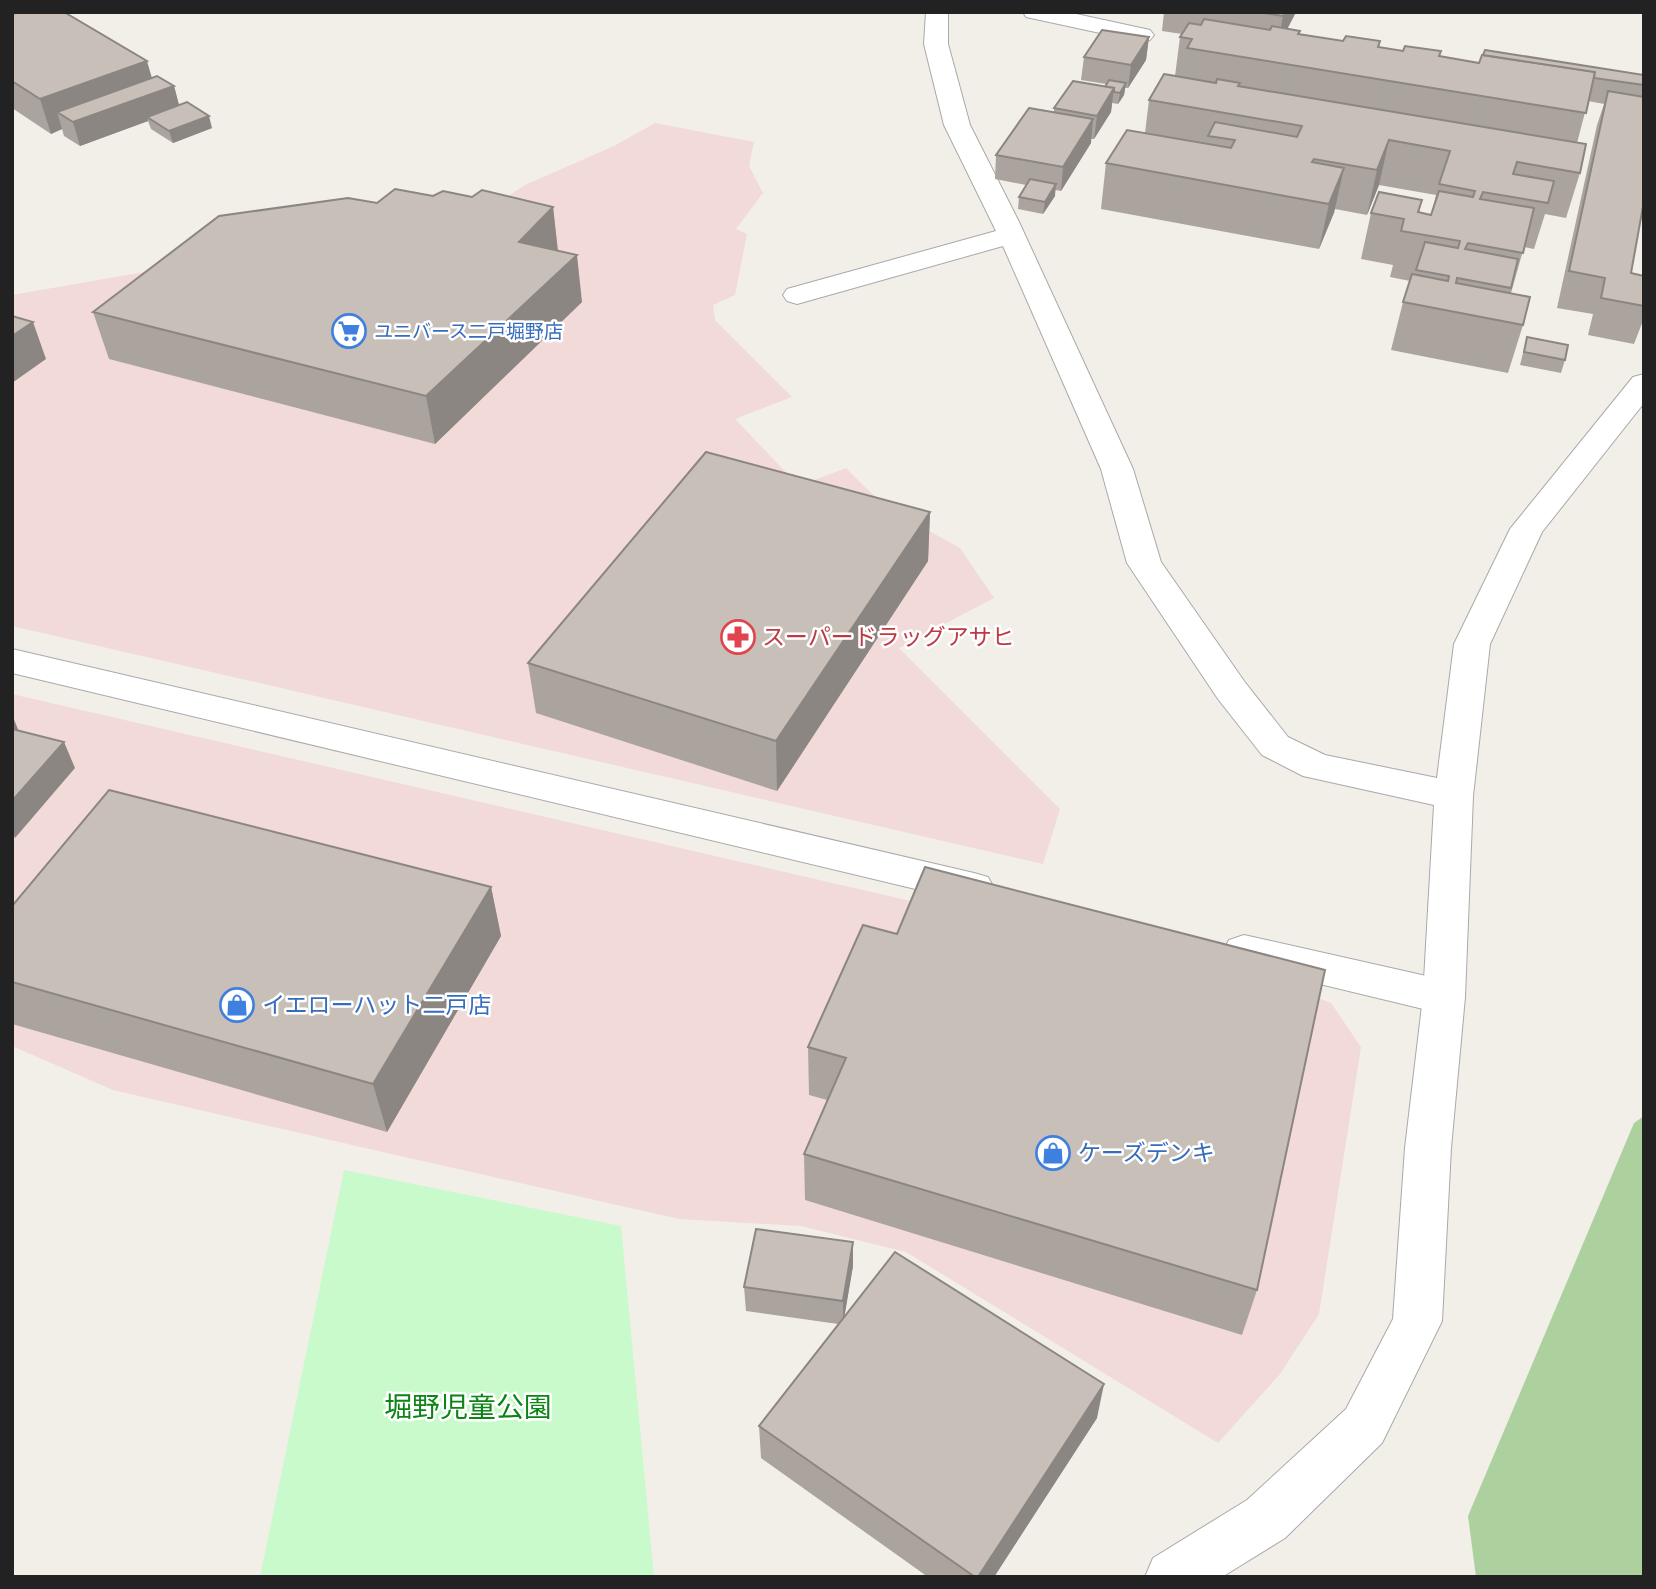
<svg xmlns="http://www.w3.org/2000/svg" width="1656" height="1589" font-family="Inter,'Noto Sans JP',sans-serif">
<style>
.commercial{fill:#f2dad9}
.forest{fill:#add19e}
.park{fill:#c8facc}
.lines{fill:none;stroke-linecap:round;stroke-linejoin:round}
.minor-casing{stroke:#a9a9a9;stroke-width:2}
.tertiary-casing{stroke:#a9a9a9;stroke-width:2}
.minor{fill:#fff;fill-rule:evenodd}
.tertiary{fill:#fff;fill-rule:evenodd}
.wall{fill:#aba49e}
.shaded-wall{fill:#8b8681}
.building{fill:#c7bfb8;stroke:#8b8681;stroke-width:2}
.labels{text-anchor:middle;stroke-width:5;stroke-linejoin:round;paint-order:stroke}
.far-shop-label{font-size:19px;fill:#366cbe;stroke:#fff;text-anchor:start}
.health-label{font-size:23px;fill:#be3a42;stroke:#fff;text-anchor:start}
.shop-label{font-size:23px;fill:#366cbe;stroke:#fff;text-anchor:start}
.near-park-label{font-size:28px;fill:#0c8416;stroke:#fff}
</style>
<rect width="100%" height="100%" fill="#f2efe9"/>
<g class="commercial">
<polygon points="655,123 754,142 749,166 763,193 736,229 747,234 735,295 713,305 715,320 792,397 735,419 799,486 846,468 870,492 911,521 960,548 994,598 899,648 1060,809 1043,864 12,626 12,295 219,259 469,222 525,185 614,146"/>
<polygon points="12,694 1301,991 1331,1003 1361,1047 1319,1314 1280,1374 1218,1443 906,1252 801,1226 679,1219 387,1153 113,1090 12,1046"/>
</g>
<polygon class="forest" points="1644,1116 1644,1577 1476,1577 1468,1516 1634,1123"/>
<polygon class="park" points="344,1170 621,1226 654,1577 260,1577"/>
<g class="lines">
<g class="minor-casing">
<g id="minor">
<polygon points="926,12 948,12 948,44 970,125 1019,222 1133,469 1161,562 1244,681 1288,737 1325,755 1437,778 1454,644 1510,529 1633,377 1644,374 1644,403 1542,532 1490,644 1473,796 1465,997 1451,1148 1442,1321 1382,1443 1285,1538 1222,1577 1145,1577 1153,1558 1247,1500 1346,1409 1393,1319 1405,1148 1423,997 1434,805 1303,776 1262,755 1218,699 1127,563 1101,469 1003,246 797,304 787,301 783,295 787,289 996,231 944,125 924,44"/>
<polygon points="1023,12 1067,12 1150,30 1154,35 1150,40 1142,42 1026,17"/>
</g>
</g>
<g class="tertiary-casing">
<g id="tertiary">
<polygon points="12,649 974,873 988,877 994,888 988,899 974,903 12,673"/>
<polygon points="1244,935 1444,980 1459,985 1465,997 1459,1009 1444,1014 1229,962 1223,951 1229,940"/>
</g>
</g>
<use href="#minor" class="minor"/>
<use href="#tertiary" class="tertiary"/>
</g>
<g class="wall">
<polygon points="1164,12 1296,12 1287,29 1300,31 1299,35 1343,41 1380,41 1379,47 1479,63 1644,75 1644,201 1631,273 1644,276 1644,318 1634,344 1588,335 1593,314 1557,308 1597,125 1604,104 1588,101 1577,143 1580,173 1566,218 1545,214 1534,249 1524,247 1511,293 1523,325 1508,373 1391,350 1403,302 1410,281 1390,277 1393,265 1361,259 1371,213 1422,200 1419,213 1431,215 1436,195 1379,185 1367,215 1335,209 1319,249 1101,209 1106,163 1145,133 1149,100 1175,76 1180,37 1182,34 1162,31"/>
<polygon points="12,14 152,78 174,86 179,105 212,128 173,143 151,129 148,121 80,146 64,136 62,129 51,134 12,108"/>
<polygon points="1149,37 1146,60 1128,88 1125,88 1124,95 1118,104 1112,103 1111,112 1094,139 1091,139 1091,143 1061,191 1055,190 1055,196 1043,214 1018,209 1019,197 1026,185 995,179 996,155 1054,112 1054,108 1105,87 1106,84 1081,80 1084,57"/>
<polygon points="433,196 472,197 553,207 558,251 582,302 435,444 109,359 93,312 377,203"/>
<polygon points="1527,337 1565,360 1561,373 1520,365"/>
<polygon points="930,512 928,561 777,791 536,713 528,663"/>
<polygon points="491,887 501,936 387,1132 12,1024 12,906"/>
<polygon points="863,925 1257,1290 1242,1335 805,1200 804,1154 827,1100 809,1095 808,1047"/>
<polygon points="853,1266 844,1317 1097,1418 994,1577 928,1577 761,1458 759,1426 838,1324 746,1311 744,1287"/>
</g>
<g class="shaded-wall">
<polygon points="1285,12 1296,12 1277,49 1283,16"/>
<polygon points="1149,37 1146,60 1128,88 1131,65"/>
<polygon points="147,61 156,92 174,86 180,109 147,117 148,121 80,146 73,122 57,112 62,129 51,134 40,99"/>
<polygon points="1126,83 1124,95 1118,104 1120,93"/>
<polygon points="1114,88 1111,112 1094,139 1097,116"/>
<polygon points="209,116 212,128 173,143 169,131"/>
<polygon points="1093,119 1091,143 1061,191 1063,167"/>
<polygon points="1389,140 1379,185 1367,215 1377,170"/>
<polygon points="1344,168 1334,213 1319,249 1329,204"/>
<polygon points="1056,184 1055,196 1043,214 1045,202"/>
<polygon points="553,207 558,253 519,242"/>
<polygon points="577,255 582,302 435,444 426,396"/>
<polygon points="33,322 46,359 12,383 12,336"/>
<polygon points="930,512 928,561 777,791 776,741"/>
<polygon points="13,717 24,744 12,745"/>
<polygon points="64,742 75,768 15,838 12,831 12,801"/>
<polygon points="491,887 501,936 387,1132 373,1084"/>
<polygon points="853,1242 853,1266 843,1325 843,1301"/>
<polygon points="1104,1384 1097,1418 994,1577 978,1577"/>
</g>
<g class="building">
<polygon points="19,12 64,12 147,61 40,99 12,81 12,14"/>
<polygon points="1258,12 1285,12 1283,16"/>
<polygon points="1204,19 1270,30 1272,26 1300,31 1298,34 1343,41 1346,36 1380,41 1378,47 1403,51 1405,46 1441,51 1439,56 1479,63 1482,55 1595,72 1586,113 1187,48 1192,39 1180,37 1189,23 1201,25"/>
<polygon points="1102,30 1149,37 1131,65 1084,57"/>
<polygon points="1485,50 1644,75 1644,85 1594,78 1595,72 1483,55"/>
<polygon points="1164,74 1216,83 1217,79 1240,83 1238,86 1586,144 1580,173 1517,162 1513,174 1554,181 1548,203 1483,192 1480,199 1534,208 1523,253 1468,243 1465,249 1518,259 1511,288 1457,278 1456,283 1530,297 1523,325 1403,302 1412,274 1448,281 1449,276 1416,270 1425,242 1458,248 1460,241 1401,231 1404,219 1371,213 1379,192 1422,200 1418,212 1431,215 1439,191 1473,197 1475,191 1439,184 1450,151 1389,140 1377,170 1314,159 1312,162 1344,168 1329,204 1106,163 1127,130 1231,148 1235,140 1208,136 1215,122 1297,137 1302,126 1149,100"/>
<polygon points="157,76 174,86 73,122 57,112"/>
<polygon points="1109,80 1126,83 1120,93 1114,92 1114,88 1105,87"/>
<polygon points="1073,81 1114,88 1097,116 1054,108"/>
<polygon points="1608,91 1644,97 1644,201 1631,273 1644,276 1644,306 1601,298 1605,278 1569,271"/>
<polygon points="187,102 209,116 169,131 147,117"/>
<polygon points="1029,108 1093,119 1063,167 996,155"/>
<polygon points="1030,179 1056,184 1045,202 1019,197"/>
<polygon points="395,189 433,196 443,191 472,197 482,190 553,207 519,242 577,255 426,396 93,312 219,216 348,198 377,203"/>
<polygon points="12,316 33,322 12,336"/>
<polygon points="1527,337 1568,345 1565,360 1524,352"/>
<polygon points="706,452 930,512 776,741 528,663"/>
<polygon points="12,729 64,742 12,801"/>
<polygon points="109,790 491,887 373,1084 12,982 12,906"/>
<polygon points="925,867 1325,970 1257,1290 804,1154 846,1058 808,1047 863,925 897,934"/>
<polygon points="756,1229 853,1242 843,1301 744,1287"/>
<polygon points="895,1252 1104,1384 978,1577 975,1577 759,1426"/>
</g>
<defs>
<g id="supermarket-ring" transform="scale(1.75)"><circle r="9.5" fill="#fff" stroke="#3f7fe0" stroke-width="1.5"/><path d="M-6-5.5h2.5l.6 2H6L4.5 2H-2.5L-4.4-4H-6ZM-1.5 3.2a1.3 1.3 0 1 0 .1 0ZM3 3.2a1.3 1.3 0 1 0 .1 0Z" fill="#3f7fe0"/></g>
<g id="pharmacy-ring" transform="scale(1.75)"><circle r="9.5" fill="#fff" stroke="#e0444e" stroke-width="1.5"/><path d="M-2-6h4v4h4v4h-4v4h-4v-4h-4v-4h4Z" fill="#e0444e"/></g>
<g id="shop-ring" transform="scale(1.75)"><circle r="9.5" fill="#fff" stroke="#3f7fe0" stroke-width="1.5"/><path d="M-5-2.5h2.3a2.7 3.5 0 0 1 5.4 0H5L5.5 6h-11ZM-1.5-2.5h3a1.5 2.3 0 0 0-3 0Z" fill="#3f7fe0"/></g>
</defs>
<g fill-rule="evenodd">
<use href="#supermarket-ring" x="349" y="331"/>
<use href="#pharmacy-ring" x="738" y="637"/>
<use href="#shop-ring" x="237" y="1005"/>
<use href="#shop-ring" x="1053" y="1153"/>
</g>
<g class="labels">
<g class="far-shop-label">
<text x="374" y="338">ユニバース二戸堀野店</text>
</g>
<g class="health-label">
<text x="762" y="645">スーパードラッグアサヒ</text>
</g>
<g class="shop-label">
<text x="262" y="1013">イエローハット二戸店</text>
<text x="1078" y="1161">ケーズデンキ</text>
</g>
<g class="near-park-label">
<text x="468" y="1417">堀野児童公園</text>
</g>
</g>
<rect width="1656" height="1589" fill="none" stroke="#222222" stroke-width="28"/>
</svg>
